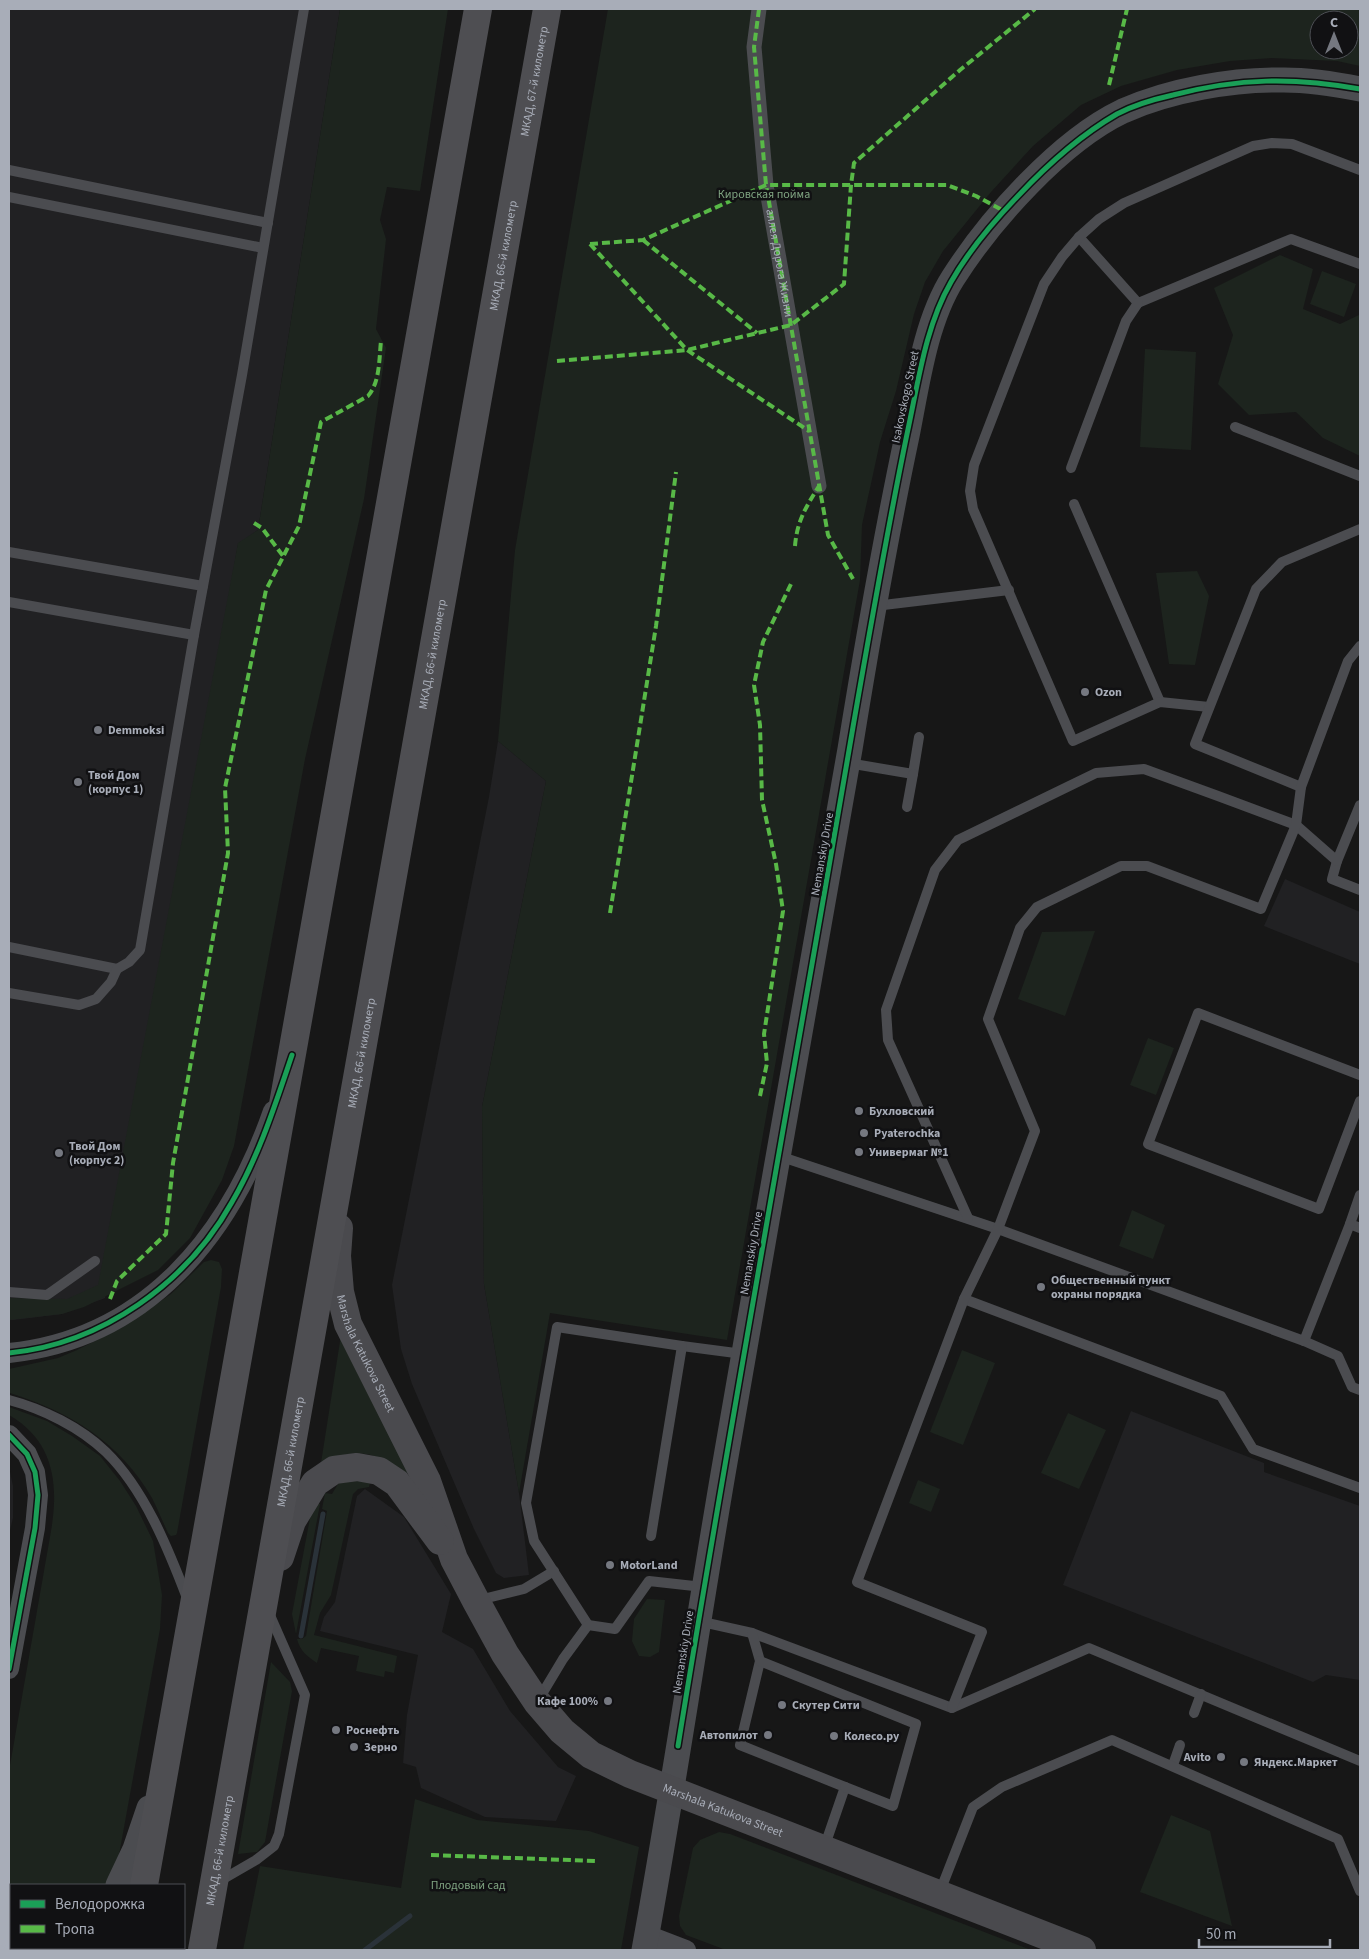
<svg xmlns="http://www.w3.org/2000/svg" width="1369" height="1959" font-family="'Source Sans 3',sans-serif">
<style>
.built{fill:#212123}
.green{fill:#1d241e;fill-rule:evenodd}
.lines{fill:none;stroke-linecap:round;stroke-linejoin:round}
.stream{stroke:#2a3239;stroke-width:5}
.service{stroke:#4b4c50;stroke-width:10}
.pedestrian{stroke:#4b4c50;stroke-width:15}
.minor{stroke:#4b4c50;stroke-width:20}
.tertiary{stroke:#4b4c50;stroke-width:25}
.secondary{stroke:#4a4a4e;stroke-width:28}
.trunk{stroke:#4e4e52;stroke-width:28}
.quiet{stroke:#58b947;stroke-width:4;stroke-dasharray:8 4;stroke-linecap:butt}
.cycleway-casing{stroke:#111113;stroke-width:8}
.cycleway{stroke:#1a9f57;stroke-width:5}
.poi-dot{fill:#757880;stroke:#111113;stroke-width:2}
.labels{text-anchor:middle;stroke-width:5;stroke-linejoin:round;paint-order:stroke}
.street-label{font-size:12px;fill:#a8adb8;stroke:#111113}
.park-label{font-size:12px;fill:#7fa381;stroke:#111113}
.poi-label{font-size:12px;font-weight:bold;fill:#a8adb8;stroke:#111113;text-anchor:start}
</style>
<rect width="100%" height="100%" fill="#171717"/>
<g class="built">
<polygon points="9,9 340,9 258,530 238,544 105,1298 62,1314 13,1320 9,1320"/>
<polygon points="498,741 546,781 482,1107 484,1284 519,1493 529,1575 504,1578 496,1573 474,1529 412,1384 401,1349 392,1285 489,797"/>
<polygon points="1285,879 1360,912 1360,964 1264,926"/>
<polygon points="1131,1411 1264,1463 1264,1472 1360,1506 1360,1680 1326,1675 1313,1682 1063,1585"/>
<polygon points="9,1467 13,1486 13,1518 9,1534"/>
<polygon points="365,1489 404,1517 451,1594 442,1632 473,1649 510,1711 558,1767 576,1776 556,1821 485,1817 421,1788 416,1767 403,1763 407,1715 418,1655 320,1631 324,1617 335,1602 357,1496"/>
</g>
<g class="green">
<polygon points="340,9 448,9 420,191 387,187 380,220 386,239 376,329 386,348 364,499 305,759 234,1146 222,1180 190,1238 158,1270 84,1307 62,1314 9,1320 9,1298 67,1299 98,1285 238,543 258,530"/>
<path d="M608 9H1360V66L1337 61 1272 58 1230 61 1177 70 1121 86 1081 105 1033 146 991 192 943 251 925 282 914 314 896 391 880 442 862 525 860 580 727 1340 550 1313 519 1493 484 1284 482 1107 546 781 498 741 515 550ZM1319 20H1349V50H1319Z"/>
<polygon points="1280,255 1313,269 1303,309 1340,324 1359,315 1360,316 1360,456 1323,438 1296,412 1249,415 1218,384 1233,335 1214,288"/>
<polygon points="1322,271 1356,284 1344,317 1310,304"/>
<polygon points="1145,349 1196,352 1191,450 1140,447"/>
<polygon points="1197,571 1209,596 1195,665 1169,664 1156,573"/>
<polygon points="1095,931 1065,1016 1018,999 1042,932"/>
<polygon points="1148,1038 1174,1048 1156,1095 1130,1085"/>
<polygon points="1132,1210 1165,1225 1153,1259 1119,1246"/>
<path d="M211 1260 219 1262 222 1269 221 1287 177 1533 176 1535 171 1536 168 1533C163 1522 158 1510 152 1498 120 1442 70 1412 10 1393L9 1369 58 1358 77 1350 123 1327 171 1294 204 1262Z"/>
<path d="M341 1335 417 1481C384 1455 361 1444 321 1463Z"/>
<polygon points="962,1350 995,1363 963,1445 930,1432"/>
<path d="M9 1407 47 1421 72 1436 100 1456 120 1481 136 1506 153 1541 162 1595 160 1629 117 1866 110 1885H11V1948H52L49 1950H9V1771L51 1531C59 1484 54 1441 9 1415Z"/>
<polygon points="1068,1413 1106,1430 1079,1489 1041,1473"/>
<path d="M371 1478 369 1487 358 1489 353 1494 331 1595 320 1613 314 1635 397 1656 394 1673 385 1671 384 1677 356 1671 359 1656 321 1648 317 1663C307 1656 300 1651 297 1639H302L306 1636 327 1511 322 1509 325 1493 332 1494 341 1479Z"/>
<polygon points="918,1480 940,1489 931,1512 909,1503"/>
<polygon points="313,1502 320,1504 296,1634 292,1614"/>
<polygon points="647,1599 665,1600 659,1652 650,1657 639,1656 632,1641 634,1619"/>
<polygon points="271,1662 290,1682 292,1691 265,1842 257,1852 238,1854"/>
<polygon points="415,1799 477,1820 589,1831 639,1847 621,1950 243,1950 260,1866 401,1888"/>
<polygon points="1171,1815 1210,1831 1232,1926 1140,1892"/>
<polygon points="719,1832 730,1834 1031,1950 726,1950 686,1935 680,1926 679,1916 693,1848 700,1840"/>
</g>
<g class="lines">
<g class="stream">
<polyline points="301,1636 323,1514"/>
<polyline points="365,1950 410,1916"/>
</g>
<g class="service">
<polyline points="9,170 268,223"/>
<polyline points="9,197 263,248"/>
<polyline points="1079,237 1138,303 1291,239 1360,264"/>
<polyline points="1235,427 1360,476"/>
<polyline points="1071,468 1126,321 1138,303"/>
<polyline points="1074,504 1160,702"/>
<polyline points="9,552 203,586"/>
<polyline points="9,602 194,635"/>
<polyline points="875,606 1009,590"/>
<polyline points="1209,707 1160,702 1073,741 973,509 970,491 974,465 1044,284 1062,257 1079,237 1099,219 1124,203 1253,146 1272,143 1292,144 1360,170"/>
<polyline points="848,763 913,774 919,737"/>
<polyline points="1301,787 1195,744 1256,589 1282,562 1360,529"/>
<polyline points="907,807 913,774"/>
<polyline points="1337,861 1332,879 1360,890"/>
<polyline points="9,947 117,969"/>
<polyline points="9,993 79,1005 96,999 111,982 117,969 129,962 140,950 194,635 242,375 304,9"/>
<polyline points="1360,1075 1198,1013 1148,1144 1319,1209 1360,1101"/>
<polyline points="779,1156 998,1229 1304,1341 1338,1356 1352,1387 1360,1390"/>
<polyline points="1360,1195 1350,1224 1360,1228"/>
<polyline points="968,1218 888,1040 886,1010 935,870 958,840 1096,773 1144,769 1218,796 1296,825 1337,861 1360,805"/>
<polyline points="9,1292 47,1295 95,1261"/>
<polyline points="964,1299 1221,1396 1253,1449 1360,1488"/>
<polyline points="1304,1341 1350,1224"/>
<polyline points="682,1346 743,1354"/>
<path d="M9 1400C43 1409 80 1427 106 1452 144 1489 168 1548 187 1598"/>
<polyline points="479,1600 524,1589 554,1571"/>
<polyline points="698,1621 752,1633 952,1708 1089,1648 1360,1761"/>
<polyline points="588,1625 534,1541 526,1503 557,1327 682,1346 651,1536"/>
<polyline points="752,1633 760,1661 740,1745 845,1787 824,1848"/>
<polyline points="760,1661 916,1724 893,1806 845,1787"/>
<polyline points="539,1699 563,1659 588,1625 615,1629 649,1581 703,1587"/>
<polyline points="952,1708 982,1632 857,1582 964,1299 998,1229 1035,1131 988,1019 1020,928 1037,907 1121,866 1147,866 1261,909 1296,825 1301,787 1348,661 1360,646"/>
<polyline points="1194,1713 1201,1694"/>
<polyline points="1173,1765 1180,1745"/>
<polyline points="218,1882 256,1860 274,1846 279,1834 305,1695 269,1613"/>
<polyline points="939,1894 973,1807 1002,1787 1112,1740 1338,1839 1360,1891"/>
</g>
<path class="pedestrian" id="s1" d="M759 9 754 47 766 185 819 486"/>
<g class="minor">
<path d="M9 1353C147 1339 230 1235 273 1111"/>
<polyline points="9,1435 27,1454 35,1472 38,1495 35,1528 9,1669"/>
<polyline points="647,1935 686,1950"/>
</g>
<g class="tertiary">
<polyline points="118,1885 135,1849 149,1808"/>
<polyline points="57,1950 60,1948"/>
<path d="M644 1950C673 1792 696 1632 723 1474 764 1232 808 991 850 749 867 644 885 540 907 436 917 386 925 322 953 278 990 220 1060 141 1123 111 1170 90 1233 79 1284 80 1310 80 1335 84 1360 89"/>
</g>
<g class="secondary">
<path id="s2" d="M339 1228 337 1256 340 1292 348 1324 427 1481 454 1559 476 1601 505 1654 537 1702 562 1731 591 1755 630 1774 1082 1950"/>
<polyline points="280,1557 292,1521 315,1483 334,1470 357,1467 379,1471 397,1483 440,1541"/>
</g>
<g class="trunk">
<polyline points="144,1885 478,9"/>
<polyline points="132,1950 133,1948"/>
<path id="s3" d="M202 1950 547 9"/>
</g>
<g class="quiet">
<polyline points="759,9 754,47 766,185 828,535 853,579"/>
<polyline points="1109,85 1127,9"/>
<polyline points="643,240 757,333"/>
<polyline points="590,244 643,240 766,185 947,185 976,196 1004,211"/>
<polyline points="590,244 687,350 809,431"/>
<polyline points="557,361 687,350 791,325 844,284 851,185 854,163 960,70 1035,9"/>
<polyline points="254,523 262,528 283,556"/>
<path d="M795 546C797 521 806 507 819 486"/>
<polyline points="610,913 656,626 676,472"/>
<polyline points="760,1096 767,1063 764,1034 783,911 776,864 762,800 760,725 754,685 763,642 792,582"/>
<path d="M110 1299 117 1281 166 1234 173 1163 228 853 225 788 266 590 299 526 321 422 368 396C380 382 379 360 381 341"/>
<polyline points="431,1855 595,1861"/>
</g>
<g class="cycleway-casing">
<g id="cycleway">
<path d="M9 1353C102 1344 187 1283 232 1202 259 1156 275 1105 292 1055"/>
<polyline points="9,1435 27,1454 35,1472 38,1495 35,1528 9,1669"/>
<path d="M678 1746C733 1406 795 1067 853 727 870 629 887 531 907 434 918 384 925 327 951 282 969 250 993 222 1018 196 1048 164 1079 136 1117 114 1134 105 1155 99 1173 95 1239 78 1293 77 1360 89"/>
</g>
</g>
<use href="#cycleway" class="cycleway"/>
</g>
<g class="poi-dot">
<circle cx="1085" cy="692" r="5"/>
<circle cx="98" cy="730" r="5"/>
<circle cx="78" cy="782" r="5"/>
<circle cx="859" cy="1111" r="5"/>
<circle cx="864" cy="1133" r="5"/>
<circle cx="859" cy="1152" r="5"/>
<circle cx="59" cy="1153" r="5"/>
<circle cx="1041" cy="1287" r="5"/>
<circle cx="610" cy="1565" r="5"/>
<circle cx="608" cy="1701" r="5"/>
<circle cx="782" cy="1705" r="5"/>
<circle cx="336" cy="1730" r="5"/>
<circle cx="768" cy="1735" r="5"/>
<circle cx="834" cy="1736" r="5"/>
<circle cx="354" cy="1747" r="5"/>
<circle cx="1221" cy="1757" r="5"/>
<circle cx="1244" cy="1762" r="5"/>
</g>
<g class="labels">
<g class="street-label">
<text dy="4" stroke="none"><textPath href="#s3" startOffset="1898">МКАД, 67-й километр</textPath></text>
<text dy="4" stroke="none"><textPath href="#s3" startOffset="1721">МКАД, 66-й километр</textPath></text>
<text dy="4" stroke="none"><textPath href="#s1" startOffset="256">аллея Дорога Жизни</textPath></text>
<text transform="translate(905 397) rotate(-78)" y="4">Isakovskogo Street</text>
<text dy="4" stroke="none"><textPath href="#s3" startOffset="1316">МКАД, 66-й километр</textPath></text>
<text transform="translate(822 854) rotate(-80)" y="4">Nemanskiy Drive</text>
<text dy="4" stroke="none"><textPath href="#s3" startOffset="911">МКАД, 66-й километр</textPath></text>
<text transform="translate(751 1253) rotate(-80)" y="4">Nemanskiy Drive</text>
<text dy="4" stroke="none"><textPath href="#s2" startOffset="131">Marshala Katukova Street</textPath></text>
<text dy="4" stroke="none"><textPath href="#s3" startOffset="506">МКАД, 66-й километр</textPath></text>
<text transform="translate(683 1652) rotate(-81)" y="4">Nemanskiy Drive</text>
<text dy="4" stroke="none"><textPath href="#s2" startOffset="740">Marshala Katukova Street</textPath></text>
<text dy="4" stroke="none"><textPath href="#s3" startOffset="101">МКАД, 66-й километр</textPath></text>
</g>
<g class="park-label">
<text x="764" y="198">Кировская пойма</text>
<text x="468" y="1889">Плодовый сад</text>
</g>
<g class="poi-label">
<text x="1095" y="696">Ozon</text>
<text x="108" y="734">Demmoksi</text>
<text x="88" y="779">Твой Дом<tspan x="88" dy="14">(корпус 1)</tspan></text>
<text x="869" y="1115">Бухловский</text>
<text x="874" y="1137">Pyaterochka</text>
<text x="69" y="1150">Твой Дом<tspan x="69" dy="14">(корпус 2)</tspan></text>
<text x="869" y="1156">Универмаг №1</text>
<text x="1051" y="1284">Общественный пункт<tspan x="1051" dy="14">охраны порядка</tspan></text>
<text x="620" y="1569">MotorLand</text>
<text x="598" y="1705" text-anchor="end">Кафе 100%</text>
<text x="792" y="1709">Скутер Сити</text>
<text x="346" y="1734">Роснефть</text>
<text x="758" y="1739" text-anchor="end">Автопилот</text>
<text x="844" y="1740">Колесо.ру</text>
<text x="364" y="1751">Зерно</text>
<text x="1211" y="1761" text-anchor="end">Avito</text>
<text x="1254" y="1766">Яндекс.Маркет</text>
</g>
</g>
<rect width="1369" height="1959" fill="none" stroke="#a8adb8" stroke-width="20"/>
<rect x="10" y="1884" width="175" height="65" fill="#111113" stroke="#4d4f55"/>
<rect x="20" y="1900" width="25" height="8" fill="#1a9f57" stroke="#4d4f55"/>
<text x="55" y="1909" font-size="15" fill="#a8adb8">Велодорожка</text>
<rect x="20" y="1925" width="25" height="8" fill="#58b947" stroke="#4d4f55"/>
<text x="55" y="1934" font-size="15" fill="#a8adb8">Тропа</text>
<g transform="translate(1334 35)"><circle r="24" fill="#111113" stroke="#4d4f55"/>
<path d="M0-4L9 19L0 12L-9 19Z" fill="#757880"/>
<text y="-8" font-size="14" font-weight="bold" text-anchor="middle" fill="#a8adb8">С</text>
</g>
<path d="M1199 1939v8h131v-8" fill="none" stroke="#a8adb8" stroke-width="2.5"/>
<text x="1206" y="1939" font-size="15" fill="#a8adb8" stroke="#111113" stroke-width="4" paint-order="stroke">50 m</text>
</svg>
